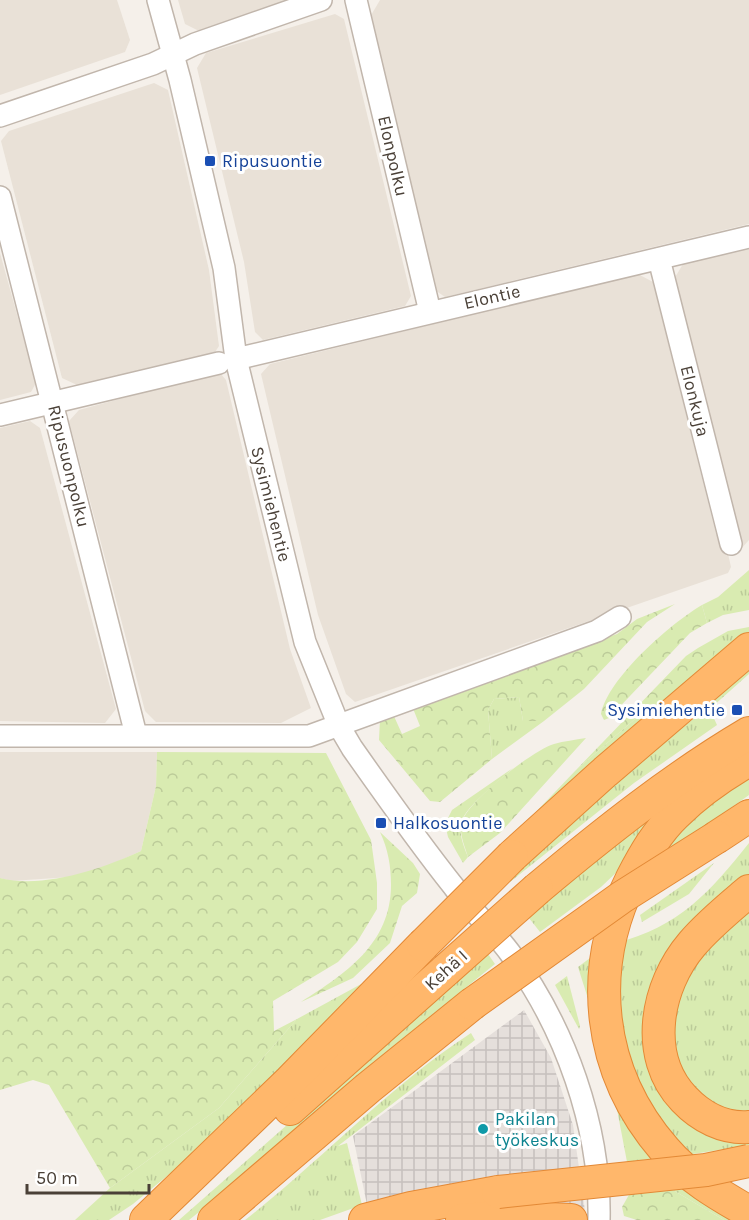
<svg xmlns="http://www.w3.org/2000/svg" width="749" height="1220" font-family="Karla,sans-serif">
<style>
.residential{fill:#e9e1d7}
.industrial{fill:url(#industrial-grid)}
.grass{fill:url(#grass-tufts)}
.forest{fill:url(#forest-crowns)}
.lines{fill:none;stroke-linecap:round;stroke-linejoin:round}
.minor-casing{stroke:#c1b6ac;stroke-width:24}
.highway-casing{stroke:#e38936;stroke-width:34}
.minor{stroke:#fff;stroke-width:21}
.highway{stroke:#ffb76b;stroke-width:32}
.highway-bridge-casing{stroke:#e38936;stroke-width:34;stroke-linecap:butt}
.highway-bridge{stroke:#ffb76b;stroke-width:32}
.transit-dot{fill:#1a4fb4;stroke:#fff;stroke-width:2}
.culture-dot{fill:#0f9aa8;stroke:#fff;stroke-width:2}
.labels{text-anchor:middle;stroke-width:6;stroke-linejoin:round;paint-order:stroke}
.street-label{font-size:18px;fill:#4a4037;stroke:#fff}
.transit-label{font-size:18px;fill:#164399;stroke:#fff;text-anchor:start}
.culture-label{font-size:18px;fill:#0d838f;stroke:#fff;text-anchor:start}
</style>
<defs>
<pattern id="industrial-grid" width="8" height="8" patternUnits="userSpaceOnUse" patternTransform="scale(1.5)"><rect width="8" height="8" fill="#e5dfdb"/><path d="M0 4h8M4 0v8" fill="none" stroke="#c6c0bd"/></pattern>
<pattern id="grass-tufts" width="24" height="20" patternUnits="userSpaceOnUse" patternTransform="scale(1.5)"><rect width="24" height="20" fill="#d9ebb1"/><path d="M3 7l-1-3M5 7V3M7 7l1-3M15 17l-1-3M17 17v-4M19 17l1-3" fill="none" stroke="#bccb99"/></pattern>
<pattern id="forest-crowns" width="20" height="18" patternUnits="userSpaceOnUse" patternTransform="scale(1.5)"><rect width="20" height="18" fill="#d9ebb1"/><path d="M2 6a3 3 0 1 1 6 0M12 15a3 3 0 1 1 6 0" fill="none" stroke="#bccb99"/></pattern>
</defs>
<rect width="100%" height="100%" fill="#f5f0ea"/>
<g class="residential">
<polygon points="0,0 117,0 130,40 125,52 0,95"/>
<polygon points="178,0 289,0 199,31 185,24"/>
<polygon points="380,0 749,0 749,224 445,297 435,290 370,17"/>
<polygon points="335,14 344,19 411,296 405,306 263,340 255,332 244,262 197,68 206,53"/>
<polygon points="154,83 168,90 209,270 219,346 215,352 77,385 62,378 1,141 9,131"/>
<polygon points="749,247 749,540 739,551 674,279 683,264"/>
<polygon points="0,253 36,383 31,392 0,400"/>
<polygon points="638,274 653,282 716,534 726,545 731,567 728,573 355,702 346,694 318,615 261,374 270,364"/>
<polygon points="215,373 220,373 226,380 290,649 311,708 281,723 156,722 145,711 69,421 79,410"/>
<polygon points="30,421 40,428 116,709 105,723 0,721 0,428"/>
<polygon points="0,752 157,752 156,786 141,851 108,866 71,877 11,881 0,878"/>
</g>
<polygon class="industrial" points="524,1010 551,1058 573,1125 586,1218 367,1205 353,1136"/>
<g class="grass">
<polygon points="749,570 749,610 723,615 707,623 702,605 718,597"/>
<polygon points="749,627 749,632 710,667 713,648 698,648 728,631"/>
<polygon points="749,667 749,674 712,707 711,712 717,725 634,783 510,882 508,880 616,780 706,709"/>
<polygon points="519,697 523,721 544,721 492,759 488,710 494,699"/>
<polygon points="654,711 509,840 576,770 643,712"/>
<path d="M513 768C500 781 463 808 461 824 459 835 464 847 468 857L463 863 448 837 445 824 452 810Z"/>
<polygon points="749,773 749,795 653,864 678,831"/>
<polygon points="667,798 620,869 601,887 540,932 529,918 550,893"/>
<path d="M749 843V878L728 896 652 1051 749 1137V1145L681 1156 619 1054 616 943C679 927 710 892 749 843Z"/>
<polygon points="714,863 689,894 642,922 640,915"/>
<polygon points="749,905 749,1118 711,1110 672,1060 678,985 716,931"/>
<polygon points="488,954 495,964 359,1074 199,1212 189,1220 179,1220 446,985"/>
<polygon points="594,955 589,1002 578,967"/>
<polygon points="567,976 580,1026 579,1029 555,985"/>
<polygon points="363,983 367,987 195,1153 133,1204 109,1220 75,1220 110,1188 219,1108 297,1019"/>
<path d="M471 1033 475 1040 338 1146 347 1143 362 1205 320 1220H245C322 1160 388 1087 471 1033Z"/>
<polygon points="615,1099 657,1158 627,1162"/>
<polygon points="686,1187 743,1220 724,1220 671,1189"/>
</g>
<g class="forest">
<polygon points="675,604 647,622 584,689 544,721 523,721 519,697 494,699 488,710 492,759 440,802 430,801 379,740 380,719 393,714 402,734 420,726 412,706 617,634 637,619"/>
<path d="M702 605 707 623 690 633 609 718 604 720 601 714C608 678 671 623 702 605Z"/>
<path d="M713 647C718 671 672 697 654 711L643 712 576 770 686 656 698 648Z"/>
<path d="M586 738 500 833 468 857C465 847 460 836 461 825 463 804 533 750 554 744 564 741 575 740 586 738Z"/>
<path d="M157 752 326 753 371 840 377 883V909L357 942 338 962 273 1001 274 1031 297 1019 219 1108 110 1188 49 1085 33 1080 0 1090V878C44 889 101 869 141 851L156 786Z"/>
<path d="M380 832 413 863 420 874 417 893 402 906 390 943 353 978 301 1002C345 974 391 944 391 885 391 866 388 849 380 832Z"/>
<polygon points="671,1189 724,1220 637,1220 624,1216 622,1207 630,1193"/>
</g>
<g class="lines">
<g class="minor-casing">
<g id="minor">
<path d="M158 0 180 80 224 268 236 359 305 642 339 726 352 748C385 795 418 842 454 887 471 910 493 930 510 953 565 1027 601 1127 599 1220"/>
<polyline points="356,0 430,312"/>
<polyline points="0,116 153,64 195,44 321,0"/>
<polyline points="0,197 136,735"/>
<polyline points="659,259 731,544"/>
<polyline points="236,359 749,237"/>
<polyline points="0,415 219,363"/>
<polyline points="0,736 309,736 597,631 620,617"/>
</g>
</g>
<g class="highway-casing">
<g id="highway">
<path d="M749 760C723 775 697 793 676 814 657 832 644 855 632 878 586 970 597 1072 665 1150 688 1177 719 1195 749 1212"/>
<polyline points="717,837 749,816"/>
<polyline points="512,856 605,772 749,649"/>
<path d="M537 889C605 832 673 778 749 733"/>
<path d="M749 891C729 908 709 924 692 944 656 986 643 1056 684 1099 701 1117 724 1129 749 1127"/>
<polyline points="290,1109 446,970"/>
<polyline points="146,1220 290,1081 423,945"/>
<polyline points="214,1220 368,1088 472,1004"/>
<polyline points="365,1220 411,1208 498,1192"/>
<polyline points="462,1220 500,1217 571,1220"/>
</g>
</g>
<use href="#minor" class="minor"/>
<use href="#highway" class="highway"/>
<g class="highway-bridge-casing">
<g id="highway-bridge">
<polyline points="423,945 512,856"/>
<polyline points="446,970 537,889"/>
<polyline points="472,1004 622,897 717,837"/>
<polyline points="498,1192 706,1170 749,1161"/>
</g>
</g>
<use href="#highway-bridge" class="highway-bridge"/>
</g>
<g class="transit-dot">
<rect x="204" y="155" width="12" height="12" rx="3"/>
<rect x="731" y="704" width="12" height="12" rx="3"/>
<rect x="375" y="817" width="12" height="12" rx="3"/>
</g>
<circle class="culture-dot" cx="483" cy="1129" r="6"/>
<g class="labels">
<g class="street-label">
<text transform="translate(393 156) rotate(77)" y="6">Elonpolku</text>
<text transform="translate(492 297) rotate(-13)" y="6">Elontie</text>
<text transform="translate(695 401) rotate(76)" y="6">Elonkuja</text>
<text transform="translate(69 466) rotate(76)" y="6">Ripusuonpolku</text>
<text transform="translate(271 504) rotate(76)" y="6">Sysimiehentie</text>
<text transform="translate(446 970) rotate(-42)" y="6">Kehä I</text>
</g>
<g class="transit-label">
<text x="222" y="167">Ripusuontie</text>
<text x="725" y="716" text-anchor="end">Sysimiehentie</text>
<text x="393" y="829">Halkosuontie</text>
</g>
<g class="culture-label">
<text x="495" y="1125">Pakilan<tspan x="495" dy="21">työkeskus</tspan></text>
</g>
</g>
<path d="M27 1184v9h122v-9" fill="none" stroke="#4a4037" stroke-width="3"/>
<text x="36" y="1184" font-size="18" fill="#4a4037" stroke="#ffffff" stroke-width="4.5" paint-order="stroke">50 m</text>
</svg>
